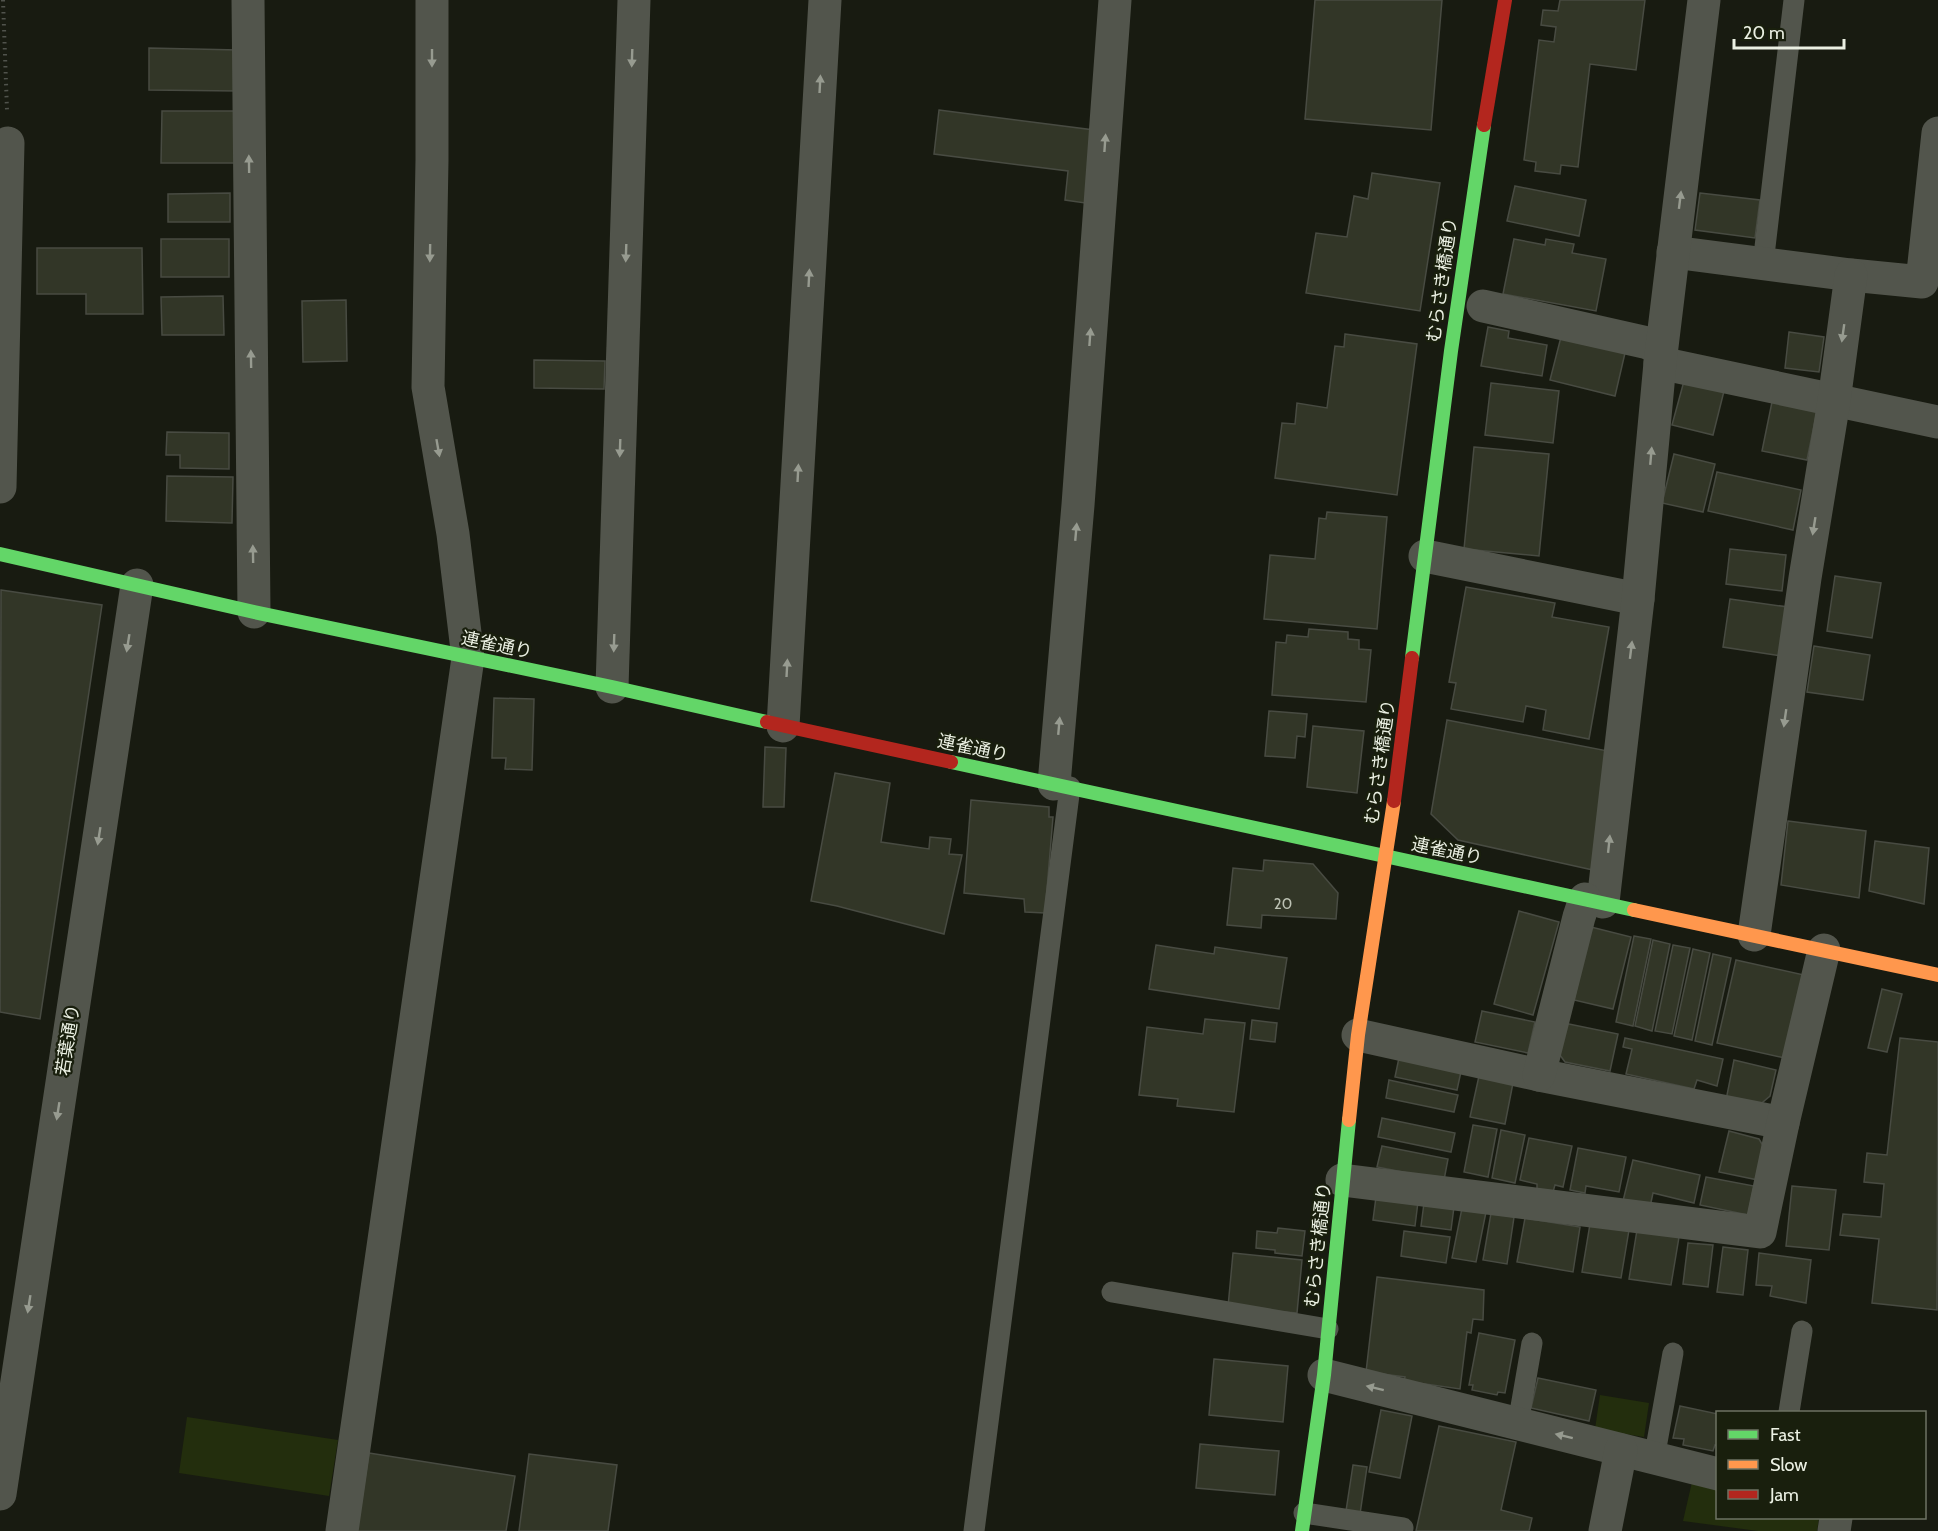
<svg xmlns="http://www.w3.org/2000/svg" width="1938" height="1531" font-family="Cabin,'Noto Sans JP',sans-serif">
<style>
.green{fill:#232e0d}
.building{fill:#323627;stroke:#484b42;stroke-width:1.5}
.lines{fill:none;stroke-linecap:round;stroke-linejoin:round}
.path{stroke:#50534c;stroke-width:4;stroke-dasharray:1.5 4.5;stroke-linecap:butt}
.lane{stroke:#52554c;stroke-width:21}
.street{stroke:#52554c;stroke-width:33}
.fast{stroke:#63d668;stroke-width:14}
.slow{stroke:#ff974d;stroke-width:14}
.jam{stroke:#b3261e;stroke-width:14}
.oneway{fill:#979b90}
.labels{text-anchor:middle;stroke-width:4.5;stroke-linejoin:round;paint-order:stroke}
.number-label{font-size:15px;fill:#bdc2b4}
.street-label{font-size:18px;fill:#ebf0e3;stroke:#191f0d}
</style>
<rect width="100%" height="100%" fill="#181b11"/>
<g class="green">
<polygon points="1600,1395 1649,1403 1644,1437 1595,1429"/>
<polygon points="187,1417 338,1440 329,1496 179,1473"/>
<polygon points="1692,1482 1717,1488 1718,1518 1819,1518 1817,1531 1758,1531 1683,1521"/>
</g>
<g class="building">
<polygon points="1315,0 1442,0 1431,130 1305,119"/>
<polygon points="1560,0 1645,0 1636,70 1590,64 1578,167 1561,165 1560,174 1535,171 1536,162 1524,160 1539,40 1554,42 1556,27 1541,25 1543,10 1558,11"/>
<polygon points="149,48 238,50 238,91 149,90"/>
<polygon points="939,110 1094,130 1085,203 1065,200 1068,171 934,154"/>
<polygon points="162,111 237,111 236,163 161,163"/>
<polygon points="1372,173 1440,183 1420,311 1306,293 1316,233 1347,237 1354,196 1368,199"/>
<polygon points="1515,186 1586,200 1579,236 1507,221"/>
<polygon points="230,193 230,222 168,222 168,194"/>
<polygon points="1700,193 1760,200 1755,238 1695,230"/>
<rect x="161" y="239" width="68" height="38"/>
<polygon points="1514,239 1545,245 1546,239 1574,244 1572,253 1606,259 1596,311 1503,294"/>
<polygon points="37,248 142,248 143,314 86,314 86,294 37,294"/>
<polygon points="223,296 224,335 162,335 161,297"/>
<polygon points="346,300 347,361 303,362 302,301"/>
<polygon points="1488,327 1509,331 1508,338 1547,345 1542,376 1481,366"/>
<polygon points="1789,332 1824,337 1819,372 1785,368"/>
<polygon points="1345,334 1417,344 1397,495 1275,478 1282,423 1295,424 1297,403 1327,408 1335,346 1344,347"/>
<polygon points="1561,337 1625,353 1615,396 1550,380"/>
<polygon points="534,360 605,361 604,389 534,388"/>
<polygon points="1684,381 1724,391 1713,435 1672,425"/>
<polygon points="1491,383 1559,391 1553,443 1485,435"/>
<polygon points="1772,402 1817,411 1807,460 1762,451"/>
<polygon points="167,432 229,433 229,469 180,468 180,455 166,455"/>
<polygon points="1474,447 1549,454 1539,556 1464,549"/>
<polygon points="1674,454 1715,464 1703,512 1662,503"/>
<polygon points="1717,472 1801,490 1793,530 1708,511"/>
<polygon points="167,476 233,477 232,523 166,521"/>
<polygon points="1327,512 1387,517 1377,629 1264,619 1270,555 1315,559 1319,518 1326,519"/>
<polygon points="1730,549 1786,555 1782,591 1726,584"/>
<polygon points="1835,576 1881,583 1872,638 1827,631"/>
<polygon points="1466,587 1555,603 1552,617 1609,627 1589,739 1543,730 1546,710 1526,706 1523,722 1451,709 1456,683 1449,682"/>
<polygon points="1,590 102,605 40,1019 0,1012"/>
<polygon points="1730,599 1788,607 1782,656 1723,647"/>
<polygon points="1309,629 1348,632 1348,639 1359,640 1359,649 1371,650 1366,702 1272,695 1276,642 1286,643 1287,635 1308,637"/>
<polygon points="1814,646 1870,655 1863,700 1807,692"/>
<polygon points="494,698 534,699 532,770 505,769 506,758 492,758"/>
<polygon points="1269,711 1307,714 1305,737 1297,736 1295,758 1265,756"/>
<polygon points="1447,720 1613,752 1593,870 1458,840 1431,814"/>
<polygon points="1313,726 1364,731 1357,793 1307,787"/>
<polygon points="765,747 786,748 784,807 763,807"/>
<polygon points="835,773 890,783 881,842 929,849 930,837 951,839 949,854 962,855 944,934 837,906 811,901"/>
<polygon points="971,800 1049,807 1049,817 1053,817 1045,913 1025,912 1024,899 964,893"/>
<polygon points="1788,821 1866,831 1859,898 1781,885"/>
<polygon points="1875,841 1929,848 1924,904 1869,891"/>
<polygon points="1264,860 1313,864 1338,893 1336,919 1262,915 1261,928 1227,925 1233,868 1263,871"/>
<polygon points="1519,911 1559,922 1533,1015 1494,1004"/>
<polygon points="1591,927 1631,937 1613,1009 1574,1000"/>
<polygon points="1634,936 1651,939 1633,1026 1616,1022"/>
<polygon points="1653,940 1670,944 1652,1031 1635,1026"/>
<polygon points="1156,945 1214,954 1215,947 1287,958 1279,1009 1149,989"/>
<polygon points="1673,945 1690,948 1672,1034 1655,1031"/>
<polygon points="1693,949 1710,953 1692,1040 1674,1036"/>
<polygon points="1713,954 1731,958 1712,1045 1695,1041"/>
<polygon points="1736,960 1804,975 1785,1058 1717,1043"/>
<polygon points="1882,989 1902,994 1887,1052 1868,1048"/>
<polygon points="1482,1011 1535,1022 1528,1053 1475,1042"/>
<polygon points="1205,1019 1245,1023 1234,1112 1177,1106 1178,1099 1139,1095 1147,1027 1203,1034"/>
<polygon points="1252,1020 1277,1023 1275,1042 1250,1039"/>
<polygon points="1564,1023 1618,1034 1610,1071 1565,1062 1557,1051"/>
<polygon points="1625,1038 1723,1059 1717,1086 1697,1080 1694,1089 1626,1074 1632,1049 1623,1047"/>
<polygon points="1900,1038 1938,1042 1937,1310 1872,1303 1879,1239 1840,1235 1843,1214 1881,1217 1884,1184 1864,1182 1867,1153 1887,1155"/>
<polygon points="1400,1053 1462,1067 1457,1090 1395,1077"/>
<polygon points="1734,1060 1776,1070 1770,1096 1757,1107 1726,1100"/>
<polygon points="1479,1076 1513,1083 1505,1124 1470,1117"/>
<polygon points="1389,1080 1458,1095 1454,1112 1386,1098"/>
<polygon points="1382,1118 1455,1133 1451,1152 1378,1137"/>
<polygon points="1473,1125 1497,1129 1488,1177 1464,1172"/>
<polygon points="1501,1130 1525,1135 1515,1183 1492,1178"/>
<polygon points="1729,1131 1759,1139 1765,1149 1758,1180 1719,1172"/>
<polygon points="1529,1138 1572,1146 1563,1187 1555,1185 1553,1192 1537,1189 1537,1184 1520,1180"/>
<polygon points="1382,1146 1448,1159 1444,1180 1377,1167"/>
<polygon points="1578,1148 1626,1157 1619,1192 1586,1186 1585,1193 1570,1190"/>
<polygon points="1633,1160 1700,1175 1694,1203 1653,1193 1650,1207 1623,1201"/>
<polygon points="1706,1177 1754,1186 1748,1215 1700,1205"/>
<polygon points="1792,1186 1836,1190 1829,1250 1786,1246"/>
<polygon points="1376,1197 1418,1202 1415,1226 1373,1220"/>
<polygon points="1424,1203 1454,1207 1451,1230 1421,1226"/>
<polygon points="1462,1208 1486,1212 1476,1262 1452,1258"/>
<polygon points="1491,1213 1514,1217 1507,1264 1483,1260"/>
<polygon points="1525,1218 1580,1227 1573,1272 1517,1262"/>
<polygon points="1590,1224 1629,1230 1621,1278 1582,1272"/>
<polygon points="1278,1228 1305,1231 1302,1256 1275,1253 1275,1250 1256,1248 1257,1231 1277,1233"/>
<polygon points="1637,1230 1679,1237 1671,1285 1629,1279"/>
<polygon points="1404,1231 1450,1237 1446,1263 1401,1256"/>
<polygon points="1688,1243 1713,1245 1708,1287 1683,1284"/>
<polygon points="1723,1247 1748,1250 1743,1295 1717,1292"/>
<polygon points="1233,1253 1302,1260 1297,1313 1228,1307"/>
<polygon points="1759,1253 1811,1260 1806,1303 1770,1296 1772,1286 1756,1285"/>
<polygon points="1377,1277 1484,1290 1483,1320 1473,1319 1471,1333 1467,1332 1460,1389 1404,1381 1405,1377 1366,1372"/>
<polygon points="1479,1333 1515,1340 1505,1393 1498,1392 1497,1395 1472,1390 1473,1385 1469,1385"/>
<polygon points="1214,1359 1288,1366 1283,1422 1209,1415"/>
<polygon points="1538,1378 1596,1390 1589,1421 1531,1408"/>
<polygon points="1680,1406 1718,1414 1718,1446 1715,1445 1713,1451 1683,1445 1684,1439 1673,1438"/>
<polygon points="1381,1410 1412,1416 1400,1478 1369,1472"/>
<polygon points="1439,1426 1516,1442 1501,1510 1532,1518 1529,1531 1416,1531"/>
<polygon points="1200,1444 1279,1451 1275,1495 1196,1488"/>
<polygon points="369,1453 515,1476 506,1531 357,1531"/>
<polygon points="529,1454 617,1465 608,1531 519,1531"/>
<polygon points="1353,1465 1367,1467 1360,1514 1346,1511"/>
</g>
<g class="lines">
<polyline class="path" points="3,0 7,110"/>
<g class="lane">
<polyline points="1763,264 1794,0"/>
<polyline points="1112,1292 1328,1329"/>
<polyline points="1789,1412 1802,1331"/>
<polyline points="1518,1424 1532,1343"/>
<polyline points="1654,1459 1673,1353"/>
<polyline points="1304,1513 1403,1528"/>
<polyline points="974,1531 1070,787"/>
</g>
<g class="street">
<polyline points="248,0 254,612"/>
<polyline points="1673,252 1851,275 1922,282 1938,133"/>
<polyline points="1483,306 1648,343 1661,350"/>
<polyline points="1660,363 1938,422"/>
<polyline points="0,487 8,143"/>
<polyline points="1425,556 1638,599"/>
<polyline points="612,687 634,0"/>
<polyline points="783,726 825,0"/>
<polyline points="1054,784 1078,505 1115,0"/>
<polyline points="1603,902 1638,599 1660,363 1704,0"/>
<polyline points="1754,935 1805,578 1834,401 1851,275"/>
<polyline points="1358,1035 1539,1075 1783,1123"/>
<polyline points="1539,1075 1579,917 1585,899"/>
<polyline points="1342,1180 1760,1232 1783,1123 1824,950"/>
<polyline points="1324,1375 1718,1474"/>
<polyline points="0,1494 137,585"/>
<polyline points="342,1531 468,658 453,534 428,387 432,160 432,0"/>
<polyline points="1605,1531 1621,1450"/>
<polyline points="1834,1531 1836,1518"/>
</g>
<g class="fast">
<polyline points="0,554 254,612 612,687 767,722"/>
<polyline points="1412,658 1451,351 1484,125"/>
<polyline points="951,762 1634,910"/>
<polyline points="1302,1531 1324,1375 1349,1120"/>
</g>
<g class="slow">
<polyline points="1634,910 1938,975"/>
<polyline points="1349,1120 1358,1035 1394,801"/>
</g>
<g class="jam">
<polyline points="1484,125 1505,0"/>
<polyline points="767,722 951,762"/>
<polyline points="1394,801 1412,658"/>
</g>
</g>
<defs><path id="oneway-solid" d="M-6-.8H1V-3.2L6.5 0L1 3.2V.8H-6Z" transform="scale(1.5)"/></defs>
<g class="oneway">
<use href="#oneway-solid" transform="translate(432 58) rotate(90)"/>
<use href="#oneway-solid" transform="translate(632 58) rotate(92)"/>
<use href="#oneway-solid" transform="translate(820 84) rotate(-87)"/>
<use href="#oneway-solid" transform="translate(1105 143) rotate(-86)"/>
<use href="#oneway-solid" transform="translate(249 164) rotate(-91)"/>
<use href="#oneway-solid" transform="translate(1680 200) rotate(-83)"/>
<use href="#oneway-solid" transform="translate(430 253) rotate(91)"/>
<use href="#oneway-solid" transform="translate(626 253) rotate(92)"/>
<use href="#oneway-solid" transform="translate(809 278) rotate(-87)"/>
<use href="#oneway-solid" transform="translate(1843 333) rotate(98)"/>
<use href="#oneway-solid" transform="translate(1090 337) rotate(-86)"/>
<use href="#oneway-solid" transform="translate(251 359) rotate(-91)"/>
<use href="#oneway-solid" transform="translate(438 448) rotate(80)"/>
<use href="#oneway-solid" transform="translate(620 448) rotate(92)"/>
<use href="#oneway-solid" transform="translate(1651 456) rotate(-85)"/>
<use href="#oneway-solid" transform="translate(798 473) rotate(-87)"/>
<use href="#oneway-solid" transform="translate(1814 526) rotate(99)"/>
<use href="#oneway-solid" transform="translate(1076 532) rotate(-85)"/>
<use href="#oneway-solid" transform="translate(253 554) rotate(-91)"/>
<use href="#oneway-solid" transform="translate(128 643) rotate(99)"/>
<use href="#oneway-solid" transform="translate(614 643) rotate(92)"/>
<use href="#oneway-solid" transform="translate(1631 650) rotate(-83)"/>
<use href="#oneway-solid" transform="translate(787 668) rotate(-87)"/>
<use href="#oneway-solid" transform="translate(1785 718) rotate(98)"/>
<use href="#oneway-solid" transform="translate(1059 726) rotate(-85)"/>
<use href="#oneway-solid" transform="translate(99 836) rotate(99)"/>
<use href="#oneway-solid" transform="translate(1609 844) rotate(-84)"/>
<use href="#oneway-solid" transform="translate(58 1111) rotate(99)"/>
<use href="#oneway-solid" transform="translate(29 1304) rotate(99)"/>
<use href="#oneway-solid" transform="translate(1375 1388) rotate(-166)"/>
<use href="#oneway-solid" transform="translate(1564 1436) rotate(-166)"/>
</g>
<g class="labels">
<g class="number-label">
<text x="1283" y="909">20</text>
</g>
<g class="street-label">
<text transform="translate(1442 280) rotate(-82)" y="6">むらさき橋通り</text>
<text transform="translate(497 645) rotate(12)" y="6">連雀通り</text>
<text transform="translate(973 748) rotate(12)" y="6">連雀通り</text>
<text transform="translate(1380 762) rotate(-82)" y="6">むらさき橋通り</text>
<text transform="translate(1447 851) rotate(12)" y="6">連雀通り</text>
<text transform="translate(68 1040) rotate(-81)" y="6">若葉通り</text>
<text transform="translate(1318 1245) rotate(-84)" y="6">むらさき橋通り</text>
</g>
</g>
<rect x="1716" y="1411" width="210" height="108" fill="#191f0d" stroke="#6d7363" stroke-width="1.5"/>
<rect x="1728" y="1430" width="30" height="9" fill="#63d668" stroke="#6d7363" stroke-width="1.5"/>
<text x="1770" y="1441" font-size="18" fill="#ebf0e3">Fast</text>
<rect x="1728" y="1460" width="30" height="9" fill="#ff974d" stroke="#6d7363" stroke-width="1.5"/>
<text x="1770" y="1471" font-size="18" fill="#ebf0e3">Slow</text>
<rect x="1728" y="1490" width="30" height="9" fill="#b3261e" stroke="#6d7363" stroke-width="1.5"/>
<text x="1770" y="1501" font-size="18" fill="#ebf0e3">Jam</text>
<path d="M1734 39v9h110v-9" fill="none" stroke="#ebf0e3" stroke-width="3"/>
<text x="1743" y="39" font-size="18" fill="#ebf0e3" stroke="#191f0d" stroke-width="4.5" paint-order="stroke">20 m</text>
</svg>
